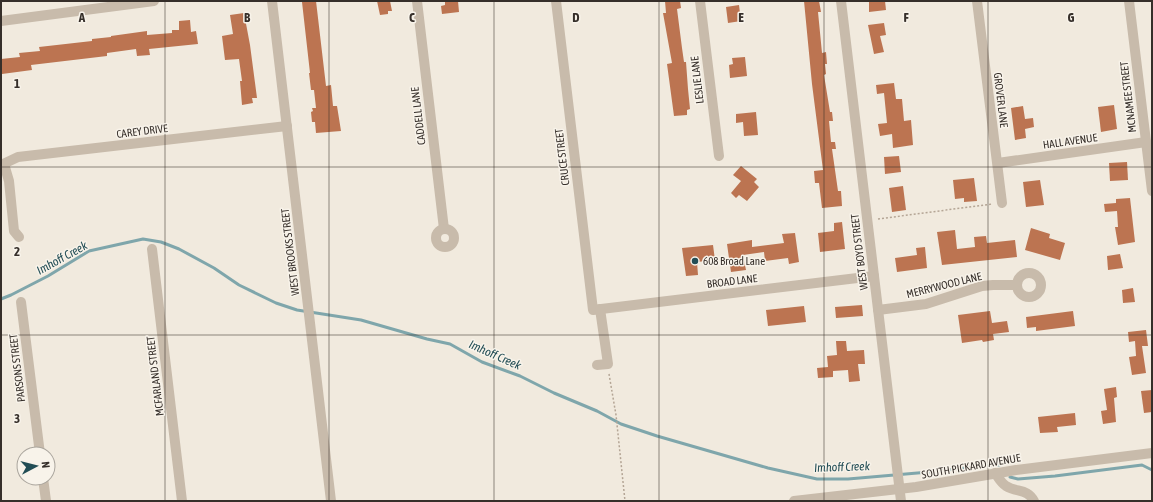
<svg xmlns="http://www.w3.org/2000/svg" width="1153" height="502" font-family="'Asap Condensed',sans-serif">
<style>
.lines{fill:none;stroke-linecap:round;stroke-linejoin:round}
.stream{stroke:#7fa6ab;stroke-width:3}
.building{fill:#bc7451}
.path{stroke:#b4a595;stroke-width:1.5;stroke-dasharray:2 2;stroke-linecap:butt}
.minor{stroke:#c8bbab;stroke-width:10}
.grid{fill:none;stroke:#362f2a;stroke-width:1;stroke-opacity:0.55}
.poi-dot{fill:#224d55;stroke:#f8f3ea;stroke-width:1.5}
.labels{text-anchor:middle;stroke-width:3;stroke-linejoin:round;paint-order:stroke}
.street-label{font-size:11px;fill:#362f2a;stroke:#f8f3ea}
.poi-label{font-size:11px;fill:#362f2a;stroke:#f8f3ea;text-anchor:start}
.water-label{font-size:12px;font-style:italic;fill:#224d55;stroke:#f8f3ea}
.grid-label{font-size:13px;text-anchor:middle;font-weight:bold;fill:#362f2a;stroke:#f8f3ea;stroke-width:3;stroke-linejoin:round;paint-order:stroke}
</style>
<rect width="100%" height="100%" fill="#f1eade"/>
<g class="lines">
<g class="stream">
<polyline points="1,299 11,295 48,276 89,251 143,239 161,242 179,249 214,268 239,285 276,303 297,310 361,320 427,339 450,344 482,362 520,376 554,393 597,411 621,424 657,436 768,468 817,479 848,479 929,472 991,465 999,465"/>
<polyline points="1010,477 1018,479 1055,476 1142,465 1152,470"/>
</g>
</g>
<g class="building">
<polygon points="316,1 326,86 331,85 333,106 337,106 341,131 316,133 315,122 312,122 311,112 313,111 312,108 316,108 314,90 311,90 309,73 310,73 302,2"/>
<polygon points="377,1 390,1 392,11 388,11 388,14 380,15"/>
<polygon points="445,1 458,1 459,12 442,14 441,6 445,5"/>
<polygon points="665,1 680,1 681,8 677,9 682,48 684,62 686,62 688,89 690,109 687,110 687,115 674,116 667,64 672,63 663,13 666,13"/>
<polygon points="804,1 819,1 821,12 818,12 822,53 826,52 827,64 825,64 826,74 824,75 830,112 832,112 833,121 829,121 831,142 835,142 836,149 832,149 838,191 841,191 842,206 822,208 819,183 815,183 814,171 823,170 812,84"/>
<polygon points="869,1 885,1 886,10 869,12"/>
<polygon points="739,5 741,21 728,23 726,7"/>
<polygon points="244,13 250,45 257,98 252,98 253,103 242,105 240,81 242,81 239,59 225,60 222,36 233,34 230,15"/>
<polygon points="190,20 191,32 196,31 198,44 149,49 150,55 137,56 136,49 107,53 107,56 31,65 32,70 2,74 1,59 20,57 19,53 40,51 39,47 92,41 92,39 111,37 111,36 147,31 147,35 172,33 172,30 179,30 179,21"/>
<polygon points="884,23 886,35 880,36 884,52 874,54 868,25"/>
<polygon points="745,57 747,76 730,78 729,65 733,64 732,58"/>
<polygon points="894,83 896,99 902,99 904,121 911,120 913,145 893,148 892,134 880,136 878,124 887,123 884,93 877,94 876,85"/>
<polygon points="1114,105 1117,129 1101,132 1098,107"/>
<polygon points="1023,106 1025,119 1033,118 1034,127 1025,129 1026,138 1015,140 1011,108"/>
<polygon points="756,112 758,135 744,136 743,122 736,123 736,114"/>
<polygon points="899,156 901,172 885,174 884,157"/>
<polygon points="1127,162 1128,180 1110,181 1109,163"/>
<polygon points="741,166 757,179 754,182 759,187 747,201 739,195 736,198 731,193 741,181 733,175"/>
<polygon points="974,178 977,201 964,202 964,198 955,199 953,180"/>
<polygon points="1040,180 1044,205 1026,207 1023,182"/>
<polygon points="903,186 906,210 892,212 889,188"/>
<polygon points="1130,198 1135,242 1118,245 1115,227 1118,227 1117,211 1105,212 1104,204 1116,203 1116,199"/>
<polygon points="842,222 845,249 820,252 818,233 834,231 834,223"/>
<polygon points="1031,228 1050,234 1049,238 1065,243 1060,260 1025,250"/>
<polygon points="955,230 957,249 975,247 974,237 986,236 987,243 1015,240 1017,257 942,265 937,232"/>
<polygon points="795,233 799,262 789,264 788,258 765,261 764,252 743,255 746,270 731,272 727,244 752,240 752,247 784,243 782,234"/>
<polygon points="713,245 715,260 697,262 698,275 686,276 682,248"/>
<polygon points="925,247 927,268 897,272 895,258 917,255 916,248"/>
<polygon points="1120,254 1123,268 1108,270 1107,256"/>
<polygon points="1133,288 1135,302 1123,303 1122,290"/>
<polygon points="862,305 863,316 836,318 835,307"/>
<polygon points="804,306 806,322 768,326 766,310"/>
<polygon points="990,311 992,323 1007,321 1009,332 993,334 994,340 983,342 982,340 962,343 958,315"/>
<polygon points="1073,311 1075,326 1036,331 1036,327 1027,328 1026,317"/>
<polygon points="1146,330 1148,346 1142,346 1146,373 1132,375 1129,357 1136,356 1135,341 1129,342 1128,332"/>
<polygon points="836,341 846,341 847,351 864,350 865,364 858,364 860,381 849,382 848,370 833,371 833,377 818,378 817,368 828,367 827,356 837,355"/>
<polygon points="1116,387 1117,397 1114,398 1116,422 1103,424 1101,411 1107,410 1104,389"/>
<polygon points="1152,390 1152,412 1144,413 1141,391"/>
<polygon points="1075,413 1076,425 1057,427 1058,432 1040,433 1038,417"/>
</g>
<g class="lines">
<g class="path">
<polyline points="878,219 992,204"/>
<polyline points="609,374 616,415 625,501"/>
</g>
<g class="minor">
<polyline points="272,1 331,501"/>
<polyline points="417,1 444,229"/>
<polyline points="556,1 593,310 874,276"/>
<polyline points="700,1 719,156"/>
<polyline points="841,1 901,501"/>
<polyline points="977,1 1002,203"/>
<polyline points="1129,1 1152,191"/>
<polyline points="1,21 154,1"/>
<polyline points="998,163 1146,142"/>
<polyline points="4,164 9,181 14,231 19,237"/>
<polyline points="1,165 18,157 287,126"/>
<circle cx="445" cy="238" r="9"/>
<polyline points="152,249 182,501"/>
<circle cx="1029" cy="285" r="12"/>
<polyline points="21,302 40,454"/>
<polyline points="878,310 926,304 982,286 993,285 1016,285"/>
<polyline points="597,365 608,364 600,309"/>
<path d="M995 473C998 477 1001 483 1006 486 1017 493 1027 488 1034 501"/>
<polyline points="43,478 46,501"/>
<polyline points="794,501 916,487 1016,470 1152,453"/>
</g>
</g>
<path class="grid" d="M165 1V501M329 1V501M494 1V501M659 1V501M824 1V501M988 1V501M1 167H1152M1 335H1152"/>
<circle class="poi-dot" cx="695" cy="261" r="4"/>
<g class="labels">
<g class="street-label">
<text transform="translate(697 80) rotate(-97)" y="4">LESLIE LANE</text>
<text transform="translate(1128 97) rotate(-97)" y="4">MCNAMEE STREET</text>
<text transform="translate(1001 100) rotate(83)" y="4">GROVER LANE</text>
<text transform="translate(418 116) rotate(-97)" y="4">CADDELL LANE</text>
<text transform="translate(142 131) rotate(-7)" y="4">CAREY DRIVE</text>
<text transform="translate(1070 141) rotate(-8)" y="4">HALL AVENUE</text>
<text transform="translate(562 157) rotate(-97)" y="4">CRUCE STREET</text>
<text transform="translate(290 252) rotate(-97)" y="4">WEST BROOKS STREET</text>
<text transform="translate(859 252) rotate(-97)" y="4">WEST BOYD STREET</text>
<text transform="translate(732 281) rotate(-7)" y="4">BROAD LANE</text>
<text transform="translate(944 285) rotate(-14)" y="4">MERRYWOOD LANE</text>
<text transform="translate(17 368) rotate(-97)" y="4">PARSONS STREET</text>
<text transform="translate(155 376) rotate(-97)" y="4">MCFARLAND STREET</text>
<text transform="translate(971 466) rotate(-10)" y="4">SOUTH PICKARD AVENUE</text>
</g>
<g class="poi-label">
<text x="703" y="265">608 Broad Lane</text>
</g>
<g class="water-label">
<text transform="translate(62 258) rotate(-29)" y="4">Imhoff Creek</text>
<text transform="translate(495 355) rotate(24)" y="4">Imhoff Creek</text>
<text transform="translate(842 467) rotate(-2)" y="4">Imhoff Creek</text>
</g>
</g>
<g class="grid-label">
<text x="82" y="22">A</text>
<text x="247" y="22">B</text>
<text x="412" y="22">C</text>
<text x="576" y="22">D</text>
<text x="741" y="22">E</text>
<text x="906" y="22">F</text>
<text x="1071" y="22">G</text>
<text x="17" y="88">1</text>
<text x="17" y="256">2</text>
<text x="17" y="423">3</text>
</g>
<rect width="1153" height="502" fill="none" stroke="#362f2a" stroke-width="4"/>
<g transform="translate(36 466) rotate(83)"><circle r="19" fill="#f8f3ea" stroke="#aaa59d"/>
<path d="M0-3L7 15L0 10L-7 15Z" fill="#224d55"/>
<text y="-6" font-size="11" font-weight="bold" text-anchor="middle" fill="#362f2a">N</text>
</g>
</svg>
